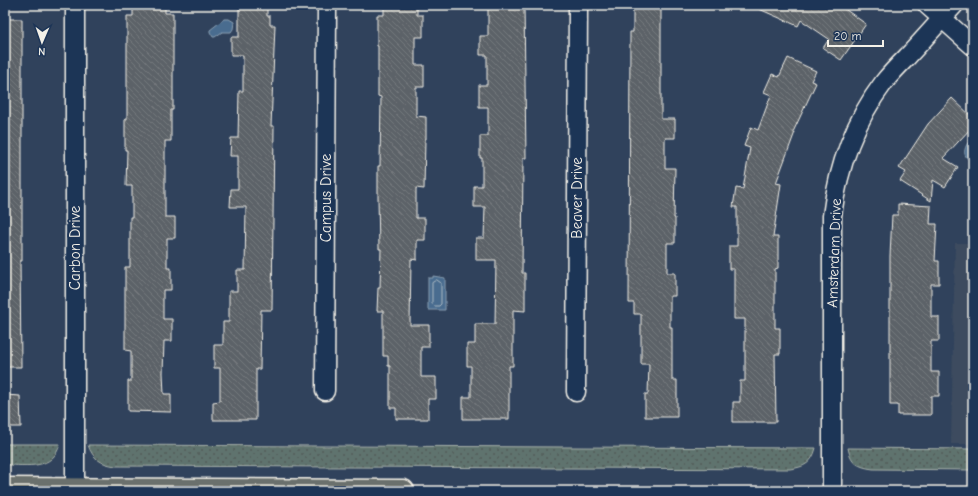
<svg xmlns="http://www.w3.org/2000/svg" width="978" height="496" font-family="'Comic Neue',sans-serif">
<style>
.built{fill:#3d4c5f}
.grass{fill:url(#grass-dots);stroke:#a9b2ab}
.water{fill:#486c8f;stroke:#8da1b3}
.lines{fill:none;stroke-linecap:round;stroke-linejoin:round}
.shore{stroke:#afbcc4;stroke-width:1}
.building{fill:url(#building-back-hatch);stroke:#f4f1e8}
.minor-casing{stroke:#f4f1e8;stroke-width:21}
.major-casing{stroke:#f4f1e8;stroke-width:25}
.minor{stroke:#1d3557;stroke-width:18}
.major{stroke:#6a706d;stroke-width:22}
.labels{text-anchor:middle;stroke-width:3.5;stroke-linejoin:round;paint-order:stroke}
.street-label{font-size:15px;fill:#f4f1e8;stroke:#1d3557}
</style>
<defs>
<pattern id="grass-dots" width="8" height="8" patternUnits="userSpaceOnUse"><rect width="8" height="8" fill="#5e736e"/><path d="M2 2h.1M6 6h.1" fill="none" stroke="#525b58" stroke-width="1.8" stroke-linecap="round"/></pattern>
<pattern id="building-back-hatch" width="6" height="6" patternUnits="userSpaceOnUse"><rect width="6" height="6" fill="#5c6267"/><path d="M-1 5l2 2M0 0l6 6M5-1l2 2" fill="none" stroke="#74797d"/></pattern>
</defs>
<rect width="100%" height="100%" fill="#30425c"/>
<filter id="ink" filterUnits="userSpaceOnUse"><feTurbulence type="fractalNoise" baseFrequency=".025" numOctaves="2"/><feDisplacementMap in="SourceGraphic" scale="8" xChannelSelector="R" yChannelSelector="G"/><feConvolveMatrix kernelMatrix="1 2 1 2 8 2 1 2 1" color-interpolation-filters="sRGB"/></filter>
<g filter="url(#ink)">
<polygon class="built" points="955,243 973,243 973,444 951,444"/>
<g class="grass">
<path d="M5 444H60C53 471 27 465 5 465Z"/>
<path d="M88 445 816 448C812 463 805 467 790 469L116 466C101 464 93 459 88 445Z"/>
<path d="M848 448 973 449V470L873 469C858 467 851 463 848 448Z"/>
</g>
<g class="water">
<polygon points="224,19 229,19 234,22 233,29 231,32 222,32 215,37 213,37 210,32 210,30"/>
<path d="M973 136V162H972C959 155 966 144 973 136Z"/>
<polygon points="433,276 445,278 445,310 428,310 428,278 433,278"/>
</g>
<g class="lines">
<polygon class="shore" points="437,280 441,283 441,304 439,306 434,306 432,304 432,283"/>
</g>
<g class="building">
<polygon points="133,5 165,5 165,13 173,13 173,110 171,110 171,141 165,141 165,217 175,217 175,238 167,238 167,268 171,268 171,290 163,290 163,319 172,319 172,341 164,341 163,373 164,394 171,394 171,412 128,411 128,381 131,381 131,351 125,350 125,267 130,267 130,217 132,217 132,186 126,186 127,150 125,150 125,119 127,119 127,16 133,16"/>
<polygon points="239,5 267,5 267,16 270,16 270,25 275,25 271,126 274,126 272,310 261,310 260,369 256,369 256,420 213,420 213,402 220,401 220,368 214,368 214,345 223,345 223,322 229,322 229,291 237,291 237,270 245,270 246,207 230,207 231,189 238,189 238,156 230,156 231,138 238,138 239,91 243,91 243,55 231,55 231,37 239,37"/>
<polygon points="384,5 417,5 417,15 423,15 423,37 415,37 415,65 424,65 424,87 416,87 416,116 426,117 426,139 425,139 424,189 416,188 416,218 425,218 425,240 417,240 417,260 411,259 410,325 429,325 429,347 421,347 421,377 436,377 436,399 428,399 428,419 396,419 396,408 390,408 390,366 388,366 388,356 383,356 383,311 377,311 378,288 380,288 381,249 379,249 378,198 378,166 380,166 381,97 378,96 378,46 377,46 377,15 384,15"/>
<polygon points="488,5 524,5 526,158 523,158 522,273 525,273 525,311 513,310 513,366 509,366 509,419 463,419 463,397 471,397 471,366 467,366 467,344 475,344 475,324 495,324 496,260 476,260 476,238 484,238 485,207 474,207 474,186 482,186 482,158 480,158 480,136 488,136 488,107 479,107 479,85 487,85 487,55 480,55 480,36 488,36"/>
<polygon points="633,5 661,5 661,119 675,119 675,138 665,138 665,168 675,168 674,218 675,218 675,243 667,243 667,273 675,273 675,296 670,296 670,327 672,327 672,380 677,380 677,417 645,417 645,394 648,394 649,364 641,364 641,314 634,314 634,303 629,303 630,32 633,32"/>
<polygon points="750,5 839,5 866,24 841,60 823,48 829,39 801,20 798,26"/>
<polygon points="5,19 22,19 22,261 20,261 21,367 5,367"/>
<polygon points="788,58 816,71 811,81 816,83 793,132 795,132 776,183 781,184 773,237 778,237 778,268 775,269 775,328 780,328 780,354 775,354 776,422 733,422 733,402 740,402 740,381 745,381 745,319 734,319 734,269 729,269 729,246 737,246 737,207 733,207 736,188 743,189 750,148 744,146 751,127 758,130 771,95 764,92 772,74 779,77"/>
<polygon points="952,98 973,118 973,126 943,158 958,167 945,187 933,180 931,201 900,181 906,172 899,168 928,124"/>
<polygon points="898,204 931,206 930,224 937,224 935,261 939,261 939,284 931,284 931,317 939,317 939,341 931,341 931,372 939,372 939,396 931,396 931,415 898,415 898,405 890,405 890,256 892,215 898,215"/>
<polygon points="5,395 20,396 21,427 5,427"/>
</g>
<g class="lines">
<g class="minor-casing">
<g id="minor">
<polyline points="927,5 973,46"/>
<polyline points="325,391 327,5"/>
<polyline points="576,392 578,5"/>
<polyline points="75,490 75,5"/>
<path d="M832 491V216C838 166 854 122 884 82 891 73 899 65 907 57 923 40 938 23 954 5"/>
</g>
</g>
<g class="major-casing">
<polyline id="major" points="5,489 403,491"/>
</g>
<use href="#minor" class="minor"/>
<use href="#major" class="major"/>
</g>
</g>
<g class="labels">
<g class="street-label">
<text transform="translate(326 198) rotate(-90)" y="5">Campus Drive</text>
<text transform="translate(577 198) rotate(-90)" y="5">Beaver Drive</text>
<text transform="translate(75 248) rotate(-90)" y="5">Carbon Drive</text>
<text transform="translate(834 253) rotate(-88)" y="5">Amsterdam Drive</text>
</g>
</g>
<rect width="978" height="496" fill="none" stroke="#1d3557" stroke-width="20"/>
<rect x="10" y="10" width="958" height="476" fill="none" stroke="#f4f1e8" stroke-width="1.5" filter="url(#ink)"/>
<g transform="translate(42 42) rotate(182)" stroke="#1d3557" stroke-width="3" paint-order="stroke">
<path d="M0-3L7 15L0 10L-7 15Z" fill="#f4f1e8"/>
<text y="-6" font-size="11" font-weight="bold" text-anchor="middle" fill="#f4f1e8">N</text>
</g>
<path d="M828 40v6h55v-6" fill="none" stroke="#f4f1e8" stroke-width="2"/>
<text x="834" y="40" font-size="12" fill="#f4f1e8" stroke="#1d3557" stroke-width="3" paint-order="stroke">20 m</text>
</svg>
